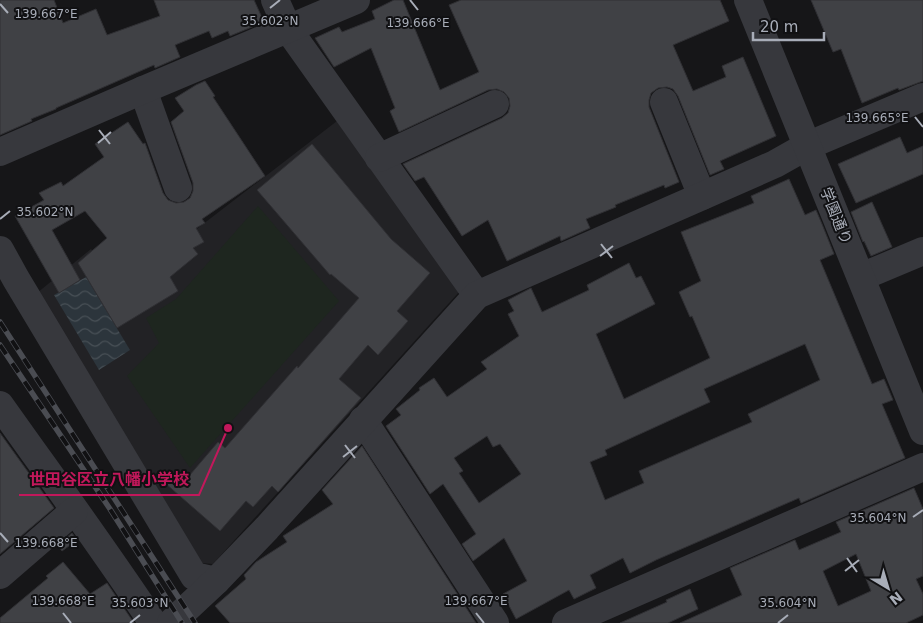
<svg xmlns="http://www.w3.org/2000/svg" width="923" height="623" font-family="'DejaVu Sans','Noto Sans JP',sans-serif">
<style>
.built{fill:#222225}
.green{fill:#1e261f}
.water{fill:url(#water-waves)}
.building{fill:#404145;stroke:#303034;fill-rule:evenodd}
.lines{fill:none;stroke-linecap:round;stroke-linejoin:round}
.minor{stroke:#37383d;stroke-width:28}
.tertiary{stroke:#37383d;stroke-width:28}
.rail-casing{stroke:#4a4c52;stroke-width:5.5}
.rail{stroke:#111113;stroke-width:4;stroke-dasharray:11;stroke-linecap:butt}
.ticks{fill:none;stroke:#a8adb8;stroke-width:2}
.labels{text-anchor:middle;stroke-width:4;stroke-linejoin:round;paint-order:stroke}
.street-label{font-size:15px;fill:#a8adb8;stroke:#111113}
.ticks-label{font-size:12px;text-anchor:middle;fill:#a8adb8;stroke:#111113;stroke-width:4;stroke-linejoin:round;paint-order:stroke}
.leader{fill:none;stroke:#c2185b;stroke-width:2}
.callout-dot{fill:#c2185b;stroke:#111113;stroke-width:2}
.callout-label{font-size:16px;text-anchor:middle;font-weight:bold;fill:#c2185b;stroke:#111113;stroke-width:4;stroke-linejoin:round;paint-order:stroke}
</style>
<defs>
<pattern id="water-waves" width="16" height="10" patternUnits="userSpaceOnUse" patternTransform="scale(1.25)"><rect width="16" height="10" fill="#2c353c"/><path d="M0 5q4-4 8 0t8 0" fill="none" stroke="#485056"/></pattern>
</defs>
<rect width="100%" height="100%" fill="#161618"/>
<polygon class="built" points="337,121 459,292 213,564 202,563 37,293 91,249 124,285"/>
<polygon class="green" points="258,206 339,301 190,468 127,376 159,343 146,318 176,299"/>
<polygon class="water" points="86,277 130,350 99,370 54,295"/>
<g class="building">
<polygon points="0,0 54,0 63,23 96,9 107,35 160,16 154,0 254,0 264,22 230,36 228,31 212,38 209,31 175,45 180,57 155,68 154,65 56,108 56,109 31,119 32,121 0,135"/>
<polygon points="394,0 403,0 440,90 479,72 449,5 461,0 720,0 729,21 673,45 693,91 726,77 722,66 743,57 776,136 720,161 724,169 710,175 678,96 673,89 667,87 658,88 651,93 649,100 649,107 679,182 665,188 664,185 615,205 616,207 586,219 590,228 561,241 560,236 507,261 488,220 462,236 424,177 415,181 403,164 502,118 508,113 510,106 509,98 504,92 497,89 488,90 399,132 390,111 395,108 371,48 334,67 315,38 339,27 342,32 375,19 372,11"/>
<polygon points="811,0 923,0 923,81 899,90 898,88 862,103 841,49 833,52"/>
<polygon points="205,81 215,96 213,97 265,176 202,219 205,223 196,228 204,242 193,248 198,254 170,277 178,291 117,328 78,263 107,238 85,211 52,230 80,280 59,293 15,216 44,200 39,193 61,182 63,186 104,157 95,144 128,122 143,144 145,143 163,193 168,200 176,203 184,202 190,198 193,191 193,183 171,122 184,111 175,98 196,85"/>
<polygon points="900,137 907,153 923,146 923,174 856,203 838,164"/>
<polygon points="312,144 391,239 430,273 397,311 408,321 378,355 368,345 339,379 361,398 278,492 272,486 253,507 246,501 220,531 165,483 186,471 189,476 218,442 225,448 297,366 298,368 359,298 331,274 330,275 257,190"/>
<path d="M789 179 805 215 816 210 822 224 834 254 820 260 872 384 884 379 893 400 882 404 905 458 801 503 799 498 656 560 630 573 623 558 590 575 596 588 574 599 569 590 516 619 503 594 527 581 504 538 473 561 462 544 476 534 443 484 430 494 386 426 401 415 396 409 420 390 419 388 434 378 447 397 487 369 481 362 519 336 508 314 514 311 508 300 531 288 542 312 589 290 587 285 629 263 636 278 641 276 655 304 596 334 624 399 710 358 692 316 690 317 679 292 701 281 681 232 754 203 751 196ZM805 344 820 380 748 414 752 422 639 471 644 483 605 500 590 462 607 455 605 450 710 402 704 389ZM487 436 493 447 500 444 521 474 479 503 459 473 463 471 454 458Z"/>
<polygon points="872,202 892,247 871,256 864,241 863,242 851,212"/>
<polygon points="0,433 54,508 0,554"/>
<polygon points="362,446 476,623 230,623 215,606 246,579 244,575 256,562 287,542 283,536 333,504 322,490"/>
<path d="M914 488 923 509V576L916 579 923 594V615L906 623H680L742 595 730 568 795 540 799 550 841 532 836 522ZM856 554 871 591 838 606 823 571Z"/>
<polygon points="72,533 77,540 62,551 58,545"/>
<polygon points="63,562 90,594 107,583 134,623 0,623 0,618 48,578 46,576"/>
<polygon points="690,589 698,609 668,623 620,623 667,602 666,600"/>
</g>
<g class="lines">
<g class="minor">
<polyline points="275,0 288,29 477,295"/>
<polyline points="143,90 178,188"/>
<polyline points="664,102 702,196"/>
<polyline points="0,152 143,90 356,0"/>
<polyline points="379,158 495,104"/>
<polyline points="0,250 16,279 194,576 216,581"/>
<polyline points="861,277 923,251"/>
<path d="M0 405C51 477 104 549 153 623"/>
<polyline points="363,420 495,623"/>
<polyline points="0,575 74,511"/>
<polyline points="171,623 216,581 267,528 477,295 775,164 807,146 923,97"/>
<polyline points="566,623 923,467"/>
</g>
<polyline class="tertiary" points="748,0 923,431"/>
<g class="rail-casing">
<g id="rail">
<polyline points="0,322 195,623"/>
<polyline points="0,345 110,509 182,623"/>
</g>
</g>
<use href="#rail" class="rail"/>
</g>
<path class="ticks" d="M410 0 418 10M0 4 8 13M270 8 280 0M915 117 923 127M99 130 110 144M98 143 111 132M0 219 10 211M601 244 612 258M600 256 613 246M345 445 355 458M343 457 357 446M913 517 923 510M0 533 8 542M847 558 857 572M845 571 859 560M63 613 71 623M476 613 484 623M130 623 140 615M778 623 788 615"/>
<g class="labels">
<g class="street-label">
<text transform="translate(836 216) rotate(68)" y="5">学園通り</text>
</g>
</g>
<g class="ticks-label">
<text x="46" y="18">139.667°E</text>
<text x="270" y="25">35.602°N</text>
<text x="418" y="27">139.666°E</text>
<text x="877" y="122">139.665°E</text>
<text x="45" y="216">35.602°N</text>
<text x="878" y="522">35.604°N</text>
<text x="46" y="547">139.668°E</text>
<text x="63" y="605">139.668°E</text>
<text x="476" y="605">139.667°E</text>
<text x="140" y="607">35.603°N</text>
<text x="788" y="607">35.604°N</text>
</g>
<path class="leader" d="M228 428L199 495H19"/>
<circle class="callout-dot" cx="228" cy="428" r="5"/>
<g class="callout-label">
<text x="109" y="485">世田谷区立八幡小学校</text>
</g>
<g transform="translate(888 588) rotate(142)" stroke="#111113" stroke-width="4" paint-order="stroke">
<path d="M0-4L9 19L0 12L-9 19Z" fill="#a8adb8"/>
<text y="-8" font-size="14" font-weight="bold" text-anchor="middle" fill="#a8adb8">N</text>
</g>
<path d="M753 32v8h71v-8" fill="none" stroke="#a8adb8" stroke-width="2.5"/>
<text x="760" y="32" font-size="15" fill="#a8adb8" stroke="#111113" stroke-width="4" paint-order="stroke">20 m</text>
</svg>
